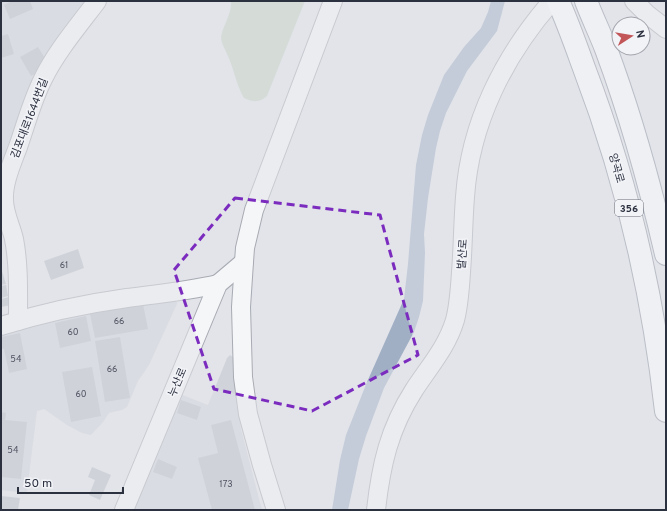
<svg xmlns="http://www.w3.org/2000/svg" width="667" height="511" font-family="Overpass,'Noto Sans KR',sans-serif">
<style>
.built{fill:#d1d3db}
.green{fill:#c6d2c4}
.water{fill:#a1afc5}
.building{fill:#babdc6}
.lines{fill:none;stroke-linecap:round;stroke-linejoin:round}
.minor-casing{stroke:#a8abb3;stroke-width:20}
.highway-casing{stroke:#8b919e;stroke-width:24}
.minor{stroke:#f5f6f8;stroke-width:18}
.highway{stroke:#fff;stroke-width:22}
.marked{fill:none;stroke:#7b2cbf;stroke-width:3;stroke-dasharray:8 5;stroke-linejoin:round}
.labels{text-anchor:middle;stroke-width:3.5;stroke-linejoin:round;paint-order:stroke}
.number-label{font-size:9px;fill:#505462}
.shield{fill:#f2f3f7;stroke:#676b77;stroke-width:1}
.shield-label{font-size:10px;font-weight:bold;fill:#2c3140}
.street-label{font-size:11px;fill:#2c3140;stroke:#f2f3f7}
</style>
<rect width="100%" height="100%" fill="#e2e4e9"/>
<g class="built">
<polygon points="1,1 105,1 52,69 11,182 15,227 1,233"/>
<polygon points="154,300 177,302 177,304 149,365 138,381 127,407 122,410 109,413 103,422 91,435 82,433 67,425 44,409 37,411 27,491 26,493 1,490 1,332 24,324"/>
<polygon points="230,355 233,357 241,429 262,510 132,510 180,394 208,405 227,358"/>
</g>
<path class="green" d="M231 1H305L267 96C260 103 252 102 244 98 236 85 234 68 227 54 225 49 221 43 221 37 223 25 232 14 231 1Z"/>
<polygon class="water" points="491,1 505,1 497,31 467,71 446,113 440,131 436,148 428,198 424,234 425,253 423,301 419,317 414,332 384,388 366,436 359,459 348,510 332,510 340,460 346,435 367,382 404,299 408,264 416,165 422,135 428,115 444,75 464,47 481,28 488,12"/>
<g class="building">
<polygon points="12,1 30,1 33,9 10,19 4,5"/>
<polygon points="8,34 14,54 1,58 1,36"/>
<polygon points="38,47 46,60 40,71 31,76 20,57"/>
<polygon points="78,249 84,268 51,280 44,261"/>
<polygon points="2,271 6,284 1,285 1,272"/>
<polygon points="6,285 8,296 1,298 1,286"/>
<polygon points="9,297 11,305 1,307 1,299"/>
<polygon points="143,304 148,329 95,338 90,314"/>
<polygon points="86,316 91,341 60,348 55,323"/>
<polygon points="20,333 27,369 9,373 4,349 1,349 1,337"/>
<polygon points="120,337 130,398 105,402 95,341"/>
<polygon points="92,367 101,416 71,422 62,372"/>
<polygon points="181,400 201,407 197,420 177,413"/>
<polygon points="1,412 6,413 5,420 27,422 21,479 1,477"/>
<polygon points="231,420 255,510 212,510 198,458 218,453 211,425"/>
<polygon points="158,459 177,467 172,479 153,472"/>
<polygon points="92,467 111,475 100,500 89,495 95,480 88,477"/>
<polygon points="1,496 20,498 18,510 1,510"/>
</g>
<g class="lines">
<g class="minor-casing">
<g id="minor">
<polyline points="634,1 647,14 666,29"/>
<path d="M18 321C18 293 19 265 14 239 11 226 4 213 4 200 3 183 12 163 18 147 26 124 32 101 43 79 56 52 79 25 97 1"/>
<path d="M1 326C42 313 84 304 127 298 158 294 188 291 218 284"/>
<polyline points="124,510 218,284 244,262"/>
<polyline points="276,510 262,465 248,414 243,377 241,307 244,262 245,248 254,210 333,1"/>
<path d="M376 510C381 465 389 429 414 390 429 367 447 347 455 320 459 305 460 288 461 272 463 247 463 222 465 197 470 123 504 56 552 1"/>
</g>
</g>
<g class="highway-casing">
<g id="highway">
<path d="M558 1C568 23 576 46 584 68 626 178 653 294 666 411"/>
<path d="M586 1C592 17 600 33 606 49 631 116 650 185 666 254"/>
</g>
</g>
<use href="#minor" class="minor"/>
<use href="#highway" class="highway"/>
</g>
<path d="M0 0H667V511H0ZM235 198 380 215 418 355 312 411 214 389 174 270Z" fill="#e2e4e9" fill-opacity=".55" fill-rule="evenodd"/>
<path class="marked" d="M235 198 380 215 418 355 312 411 214 389 174 270Z"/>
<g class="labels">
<g class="number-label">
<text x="64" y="268">61</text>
<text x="119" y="324">66</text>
<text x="73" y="335">60</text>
<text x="16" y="362">54</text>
<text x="112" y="372">66</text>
<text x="81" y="397">60</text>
<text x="13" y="453">54</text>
<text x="226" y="487">173</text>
</g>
<rect class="shield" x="615" y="200" width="28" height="16" rx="3"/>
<g class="shield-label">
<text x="629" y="212">356</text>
</g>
<g class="street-label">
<text transform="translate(29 118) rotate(-69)" y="4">김포대로1644번길</text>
<text transform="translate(617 168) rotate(74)" y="4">양곡로</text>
<text transform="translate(462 254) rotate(-86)" y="4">발산로</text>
<text transform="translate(177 382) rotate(-67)" y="4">누산로</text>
</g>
</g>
<rect width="667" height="511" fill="none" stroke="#2c3140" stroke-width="4"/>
<g transform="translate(631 36) rotate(78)"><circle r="19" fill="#f2f3f7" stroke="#a3a5ae"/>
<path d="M0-3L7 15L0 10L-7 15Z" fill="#c15558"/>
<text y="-6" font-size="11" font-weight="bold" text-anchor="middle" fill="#2c3140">N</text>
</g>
<path d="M18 487v6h105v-6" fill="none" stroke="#2c3140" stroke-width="2"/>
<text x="24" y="487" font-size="12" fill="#2c3140" stroke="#f2f3f7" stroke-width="3" paint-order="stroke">50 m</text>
</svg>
